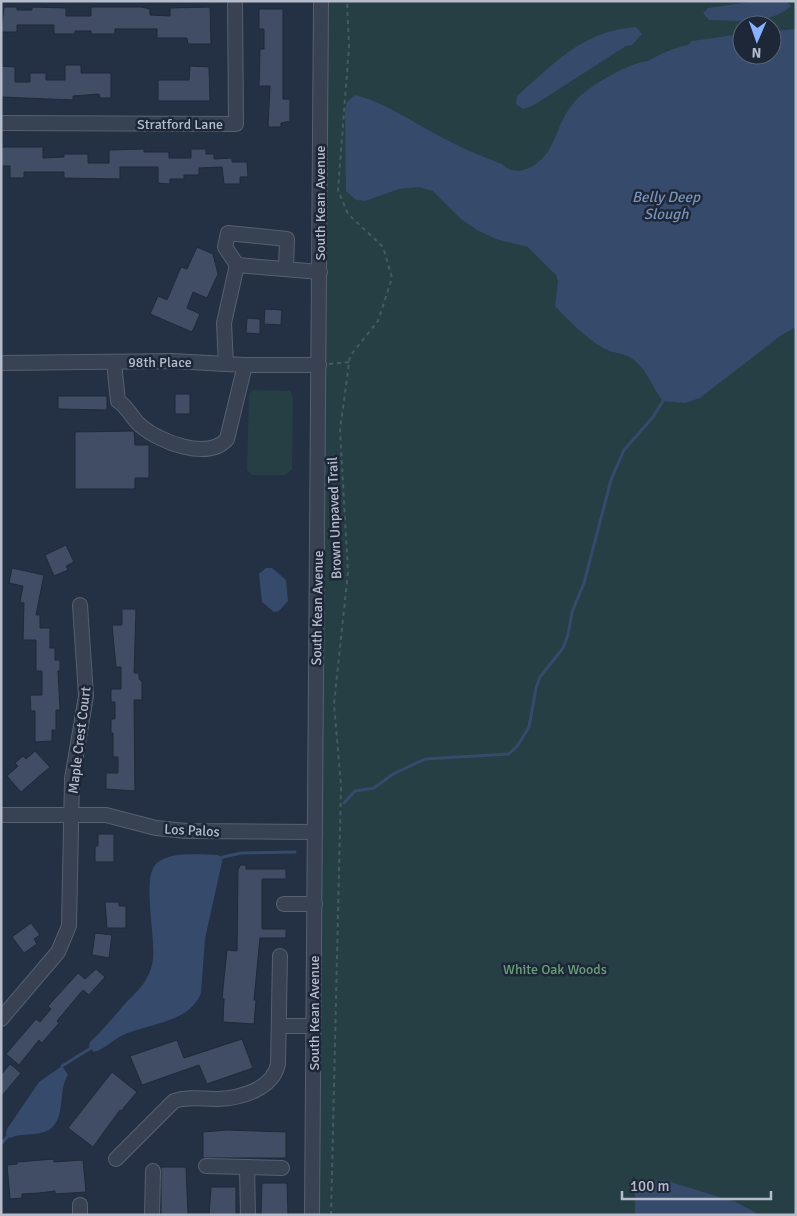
<svg xmlns="http://www.w3.org/2000/svg" width="797" height="1216" font-family="Signika,sans-serif">
<style>
.green{fill:#263f44;fill-rule:evenodd}
.water{fill:#364a6c}
.lines{fill:none;stroke-linecap:round;stroke-linejoin:round}
.stream{stroke:#364a6c;stroke-width:3}
.building{fill:#404d64;stroke:#1f293a}
.minor-casing{stroke:#566070;stroke-width:16}
.path{stroke:#445c61;stroke-width:2;stroke-dasharray:4 4;stroke-linecap:butt}
.minor{stroke:#384253;stroke-width:14}
.labels{text-anchor:middle;stroke-width:5;stroke-linejoin:round;paint-order:stroke}
.street-label{font-size:14px;fill:#b5bdcd;stroke:#1d2738}
.park-label{font-size:14px;fill:#6aa079;stroke:#1d2738}
.water-label{font-size:15px;font-style:italic;fill:#7a91b6;stroke:#1d2738}
</style>
<rect width="100%" height="100%" fill="#243043"/>
<g class="green">
<path d="M324 1H796V1215H312ZM742 25H772V55H742Z"/>
<polygon points="252,390 290,391 293,398 292,470 285,475 252,475 247,470 249,394"/>
</g>
<g class="water">
<path d="M757 1H786L791 6C769 26 736 20 709 20L703 13 708 8Z"/>
<path d="M636 27 642 34 632 45 626 46 534 105 523 109 516 104 517 96C555 63 582 31 636 27Z"/>
<path d="M796 29V327L780 336 700 398 685 403 663 401C652 388 647 368 631 358 623 353 613 353 605 349 586 338 570 322 555 306L558 281 556 275 528 247 496 239 477 230 461 219 433 191 419 187 399 189 365 201 356 200 346 191 345 110 347 102 355 95C383 102 406 118 432 132 455 145 477 155 502 164 518 181 543 163 551 146 557 135 560 123 567 112 570 107 575 101 579 97 592 85 618 70 635 64 640 62 646 62 650 60 662 53 674 48 688 45L692 41 742 34V55H772V31Z"/>
<polygon points="266,568 272,568 286,580 288,601 279,611 274,612 262,602 259,574"/>
<path d="M217 855 223 857 205 939 201 993C189 1024 147 1023 121 1036 112 1041 104 1049 94 1052L89 1046 90 1042C101 1032 109 1022 119 1011 133 993 145 989 152 965 158 943 140 877 157 863 172 851 200 855 217 855Z"/>
<path d="M62 1066 68 1075C57 1091 67 1118 49 1130 37 1137 22 1132 10 1138L6 1135 7 1129 39 1082Z"/>
<polygon points="664,1180 736,1202 760,1215 635,1215 635,1192 645,1183"/>
</g>
<g class="lines">
<g class="stream">
<polyline points="344,803 355,791 374,788 393,774 425,759 509,754 518,745 529,727 536,688 540,677 563,648 568,635 572,612 584,583 611,480 624,450 653,417 663,401"/>
<polyline points="223,857 241,853 295,852"/>
<polyline points="62,1066 91,1048"/>
<polyline points="1,1144 8,1136"/>
</g>
</g>
<g class="building">
<polygon points="4,7 17,7 17,10 32,10 32,7 66,8 66,16 91,16 91,7 142,7 150,9 150,15 170,16 170,8 210,7 211,44 188,44 187,38 157,38 157,29 115,29 115,34 91,34 91,31 75,31 75,34 54,34 54,25 17,25 17,32 1,32"/>
<polygon points="259,9 283,9 283,99 290,99 290,121 281,123 281,127 268,127 270,86 259,86 260,49 264,49 264,29 259,29"/>
<polygon points="65,65 81,65 81,73 111,73 111,98 100,98 99,94 73,96 73,100 1,97 1,66 15,67 15,82 30,82 30,73 46,73 46,80 65,80"/>
<polygon points="190,66 209,67 210,101 158,101 158,80 189,80"/>
<polygon points="1,147 43,147 43,158 64,157 64,154 88,154 88,163 109,163 109,150 144,149 144,152 169,152 169,158 191,158 191,149 206,149 206,154 214,154 214,159 232,158 232,162 247,162 248,177 240,177 240,184 224,184 222,167 199,168 199,175 184,175 184,179 170,179 170,184 158,183 158,167 120,167 120,179 64,178 64,172 24,172 24,178 10,178 10,166 1,166"/>
<polygon points="197,247 213,254 218,274 207,298 193,292 187,308 200,314 192,332 150,314 158,296 167,300 181,267 187,269"/>
<polygon points="265,309 282,310 281,325 264,324"/>
<polygon points="247,318 260,319 260,334 246,333"/>
<rect x="175" y="394" width="15" height="20"/>
<polygon points="58,396 107,396 107,410 58,409"/>
<polygon points="134,431 135,445 149,445 149,478 135,478 135,489 75,489 75,432"/>
<polygon points="66,545 74,562 66,566 68,570 54,576 45,555"/>
<polygon points="12,568 44,575 36,615 40,615 40,628 50,628 50,648 55,648 55,660 60,660 60,671 58,671 60,710 56,710 56,730 52,730 52,741 35,742 35,711 31,711 30,695 42,695 42,671 36,671 36,640 23,640 24,603 20,602 23,586 9,583"/>
<polygon points="122,609 136,609 134,673 139,673 139,679 142,682 142,700 134,700 135,791 106,789 106,773 118,773 118,757 113,757 113,733 111,733 111,719 115,719 115,702 111,702 111,689 121,689 121,667 116,667 112,625 122,625"/>
<polygon points="35,751 50,767 21,792 7,776 18,766 15,763 23,756 26,759"/>
<polygon points="98,834 114,834 114,862 95,862 95,846 98,846"/>
<polygon points="240,865 246,865 246,869 286,869 286,879 262,879 262,929 286,929 286,938 260,938 254,1000 256,1000 254,1024 223,1022 224,999 222,998 227,950 237,951 238,870"/>
<polygon points="105,902 119,902 119,906 126,906 126,928 107,928"/>
<polygon points="31,923 40,935 34,939 37,944 24,953 12,937"/>
<polygon points="95,933 112,935 109,958 92,955"/>
<polygon points="96,969 105,977 89,995 83,990 57,1021 59,1023 42,1043 39,1040 19,1065 6,1054 36,1019 40,1022 51,1009 48,1006 78,973 85,979"/>
<polygon points="242,1039 253,1068 207,1084 199,1065 142,1085 130,1056 177,1040 184,1058"/>
<polygon points="10,1064 21,1073 1,1097 1,1075"/>
<polygon points="112,1072 137,1092 121,1111 120,1110 93,1147 68,1128"/>
<polygon points="227,1130 286,1132 286,1158 203,1158 203,1132"/>
<polygon points="54,1159 54,1162 83,1160 86,1192 55,1194 55,1191 39,1193 22,1194 22,1198 10,1199 7,1165 17,1164 17,1162"/>
<polygon points="161,1167 186,1167 188,1215 161,1215"/>
<polygon points="262,1183 287,1183 288,1215 261,1215"/>
<polygon points="211,1187 236,1187 236,1215 209,1215"/>
</g>
<g class="lines">
<g class="minor-casing">
<g id="minor">
<polyline points="1,123 236,124 235,1"/>
<polyline points="237,265 225,247 228,233 287,239 286,269"/>
<path d="M114 362 118 401C129 408 132 419 141 426 160 442 208 461 227 439L245 365"/>
<polyline points="1,363 172,361 245,365 319,365"/>
<polyline points="226,364 224,323 237,265 320,272"/>
<polyline points="1,815 106,815 156,828 187,831 315,832"/>
<polyline points="284,904 315,904"/>
<polyline points="1,1019 58,952 69,926 72,779 86,696 80,605"/>
<polyline points="280,1026 313,1026"/>
<path d="M116 1159 174 1101C188 1096 203 1099 218 1099 241 1098 273 1089 278 1064L280 956"/>
<polyline points="206,1166 282,1168"/>
<polyline points="247,1167 248,1215"/>
<polyline points="80,1205 80,1215"/>
<polyline points="152,1215 153,1171"/>
<polyline points="312,1215 321,1"/>
</g>
</g>
<g class="path">
<polyline points="329,364 349,362"/>
<polyline points="331,1215 341,786 334,704 348,572 340,430 350,356 378,321 392,278 383,247 348,214 338,190 349,47 347,1"/>
</g>
<use href="#minor" class="minor"/>
</g>
<g class="labels">
<g class="street-label">
<text x="180" y="129">Stratford Lane</text>
<text transform="translate(320 203) rotate(-90)" y="5">South Kean Avenue</text>
<text x="160" y="367">98th Place</text>
<text transform="translate(334 518) rotate(-92)" y="5">Brown Unpaved Trail</text>
<text transform="translate(317 608) rotate(-89)" y="5">South Kean Avenue</text>
<text transform="translate(79 740) rotate(-83)" y="5">Maple Crest Court</text>
<text transform="translate(192 830) rotate(3)" y="5">Los Palos</text>
<text transform="translate(314 1013) rotate(-90)" y="5">South Kean Avenue</text>
</g>
<g class="park-label">
<text x="555" y="974">White Oak Woods</text>
</g>
<g class="water-label">
<text x="666" y="202">Belly Deep<tspan x="666" dy="17">Slough</tspan></text>
</g>
</g>
<rect width="797" height="1216" fill="none" stroke="#b5bdcd" stroke-width="5"/>
<g transform="translate(757 40) rotate(182)"><circle r="24" fill="#1d2738" stroke="#5a6374"/>
<path d="M0-4L9 19L0 12L-9 19Z" fill="#88b1ff"/>
<text y="-8" font-size="14" font-weight="bold" text-anchor="middle" fill="#b5bdcd">N</text>
</g>
<path d="M622 1191v8h149v-8" fill="none" stroke="#b5bdcd" stroke-width="2.5"/>
<text x="630" y="1191" font-size="15" fill="#b5bdcd" stroke="#1d2738" stroke-width="4" paint-order="stroke">100 m</text>
</svg>
